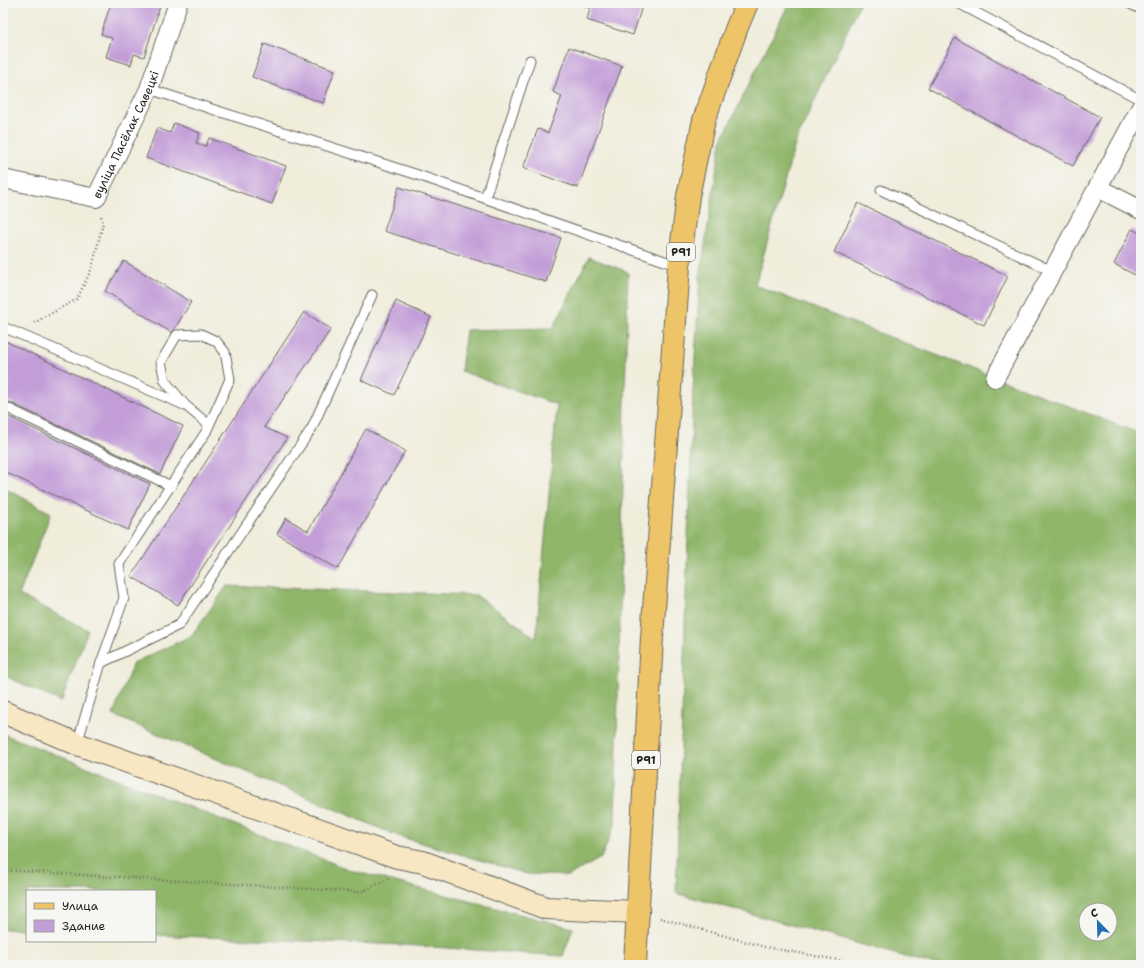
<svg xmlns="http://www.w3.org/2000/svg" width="1144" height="968" font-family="'Shantell Sans',sans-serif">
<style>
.forest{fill:#90b66b;stroke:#566944;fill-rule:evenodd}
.building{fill:#c29dd8}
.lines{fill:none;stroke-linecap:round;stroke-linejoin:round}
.lane-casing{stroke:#66655f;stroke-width:11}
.street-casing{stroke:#66655f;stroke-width:20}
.secondary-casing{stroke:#66655f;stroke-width:24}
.primary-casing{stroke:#66655f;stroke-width:24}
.path{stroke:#66655f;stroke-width:2.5;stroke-dasharray:1 3;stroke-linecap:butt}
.lane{stroke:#fff;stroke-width:9}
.street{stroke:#fff;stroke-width:18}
.secondary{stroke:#f8e7c3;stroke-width:22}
.primary{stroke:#eec469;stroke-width:22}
.labels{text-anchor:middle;stroke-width:3;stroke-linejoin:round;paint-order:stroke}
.shield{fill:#f6f6f2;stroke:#5d5d5c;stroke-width:1}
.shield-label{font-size:11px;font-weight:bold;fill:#1c1c1c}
.street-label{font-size:12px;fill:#1c1c1c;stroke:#f6f6f2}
</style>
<rect width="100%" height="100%" fill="#f6f6f2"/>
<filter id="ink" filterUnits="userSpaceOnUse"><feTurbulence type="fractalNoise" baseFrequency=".025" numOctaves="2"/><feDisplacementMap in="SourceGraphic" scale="8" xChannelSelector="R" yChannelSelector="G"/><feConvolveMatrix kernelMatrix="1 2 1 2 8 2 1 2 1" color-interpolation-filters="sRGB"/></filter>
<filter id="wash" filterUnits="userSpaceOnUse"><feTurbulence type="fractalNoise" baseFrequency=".012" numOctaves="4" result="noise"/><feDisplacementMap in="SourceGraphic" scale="16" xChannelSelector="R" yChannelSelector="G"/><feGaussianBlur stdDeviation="0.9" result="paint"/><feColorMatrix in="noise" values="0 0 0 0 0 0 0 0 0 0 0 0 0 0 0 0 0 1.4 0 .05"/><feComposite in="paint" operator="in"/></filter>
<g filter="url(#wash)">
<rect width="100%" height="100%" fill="#f0eddb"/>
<g class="forest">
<path d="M789 3H860L796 141 755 285 1141 434V965H935L676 893 693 389 700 277 721 141ZM1086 910H1110V934H1086Z"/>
<polygon points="589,257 628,272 615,825 601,858 568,876 527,874 398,836 113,715 133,663 191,636 227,586 476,595 536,638 557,405 461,371 466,330 553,328"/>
<polygon points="3,487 51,513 19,595 88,630 61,702 3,675"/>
<polygon points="3,734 353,871 573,928 563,956 403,945 155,935 155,891 27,891 27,930 3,929"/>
</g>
<g id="blocks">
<g class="building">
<polygon points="111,3 161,3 144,57 134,54 131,65 106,57 112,38 101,34"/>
<polygon points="574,3 643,3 633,35 587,20 590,8"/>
<polygon points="955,38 1100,117 1073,166 928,88"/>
<polygon points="264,44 335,70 323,103 252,77"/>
<polygon points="569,47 622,66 578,188 523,168 538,129 548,133 562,96 553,92"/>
<polygon points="174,123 200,133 196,143 206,146 209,138 286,166 272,204 146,158 157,128 170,133"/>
<polygon points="399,187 561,238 546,282 384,231"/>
<polygon points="858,203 1008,276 984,325 834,252"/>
<polygon points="1132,229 1141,234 1141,278 1114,264"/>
<polygon points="124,261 191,302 172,333 105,291"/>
<polygon points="396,301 431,317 394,395 361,380"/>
<polygon points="304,312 331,329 264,427 287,438 178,605 131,576"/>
<polygon points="3,340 183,426 160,474 3,399"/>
<polygon points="3,414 150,484 128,530 3,471"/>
<polygon points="366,429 405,451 338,569 277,534 286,518 308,531"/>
</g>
</g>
</g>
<g filter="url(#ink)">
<use href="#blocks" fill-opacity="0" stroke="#66655f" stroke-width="1"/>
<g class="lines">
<g class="lane-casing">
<g id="lane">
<polyline points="958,3 1141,100"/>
<polyline points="1128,3 1141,9"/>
<polyline points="149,89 415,174 679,266"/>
<polyline points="881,190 1052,271"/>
<polyline points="485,198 530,60"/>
<polyline points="3,327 184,405"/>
<polyline points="3,406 171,486"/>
<polyline points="101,663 179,625 312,428 372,295"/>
<polyline points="77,744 101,663 124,598 119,564 206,432 230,379 225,352 216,341 201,334 177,335 161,362 165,381 185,405 209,425"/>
</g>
</g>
<g class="street-casing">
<g id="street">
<path id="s1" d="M3 179 96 198 149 89 178 3"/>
<polyline points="1098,188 1141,210"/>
<polyline points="995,378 1141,107"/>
</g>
</g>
<g class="secondary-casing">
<polyline id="secondary" points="3,712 77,744 397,857 423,862 546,908 638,912"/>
</g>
<g class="primary-casing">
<polyline id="primary" points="635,965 652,637 679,266 688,196 704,120 737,27 747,3"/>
</g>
<g class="path">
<polyline points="34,323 77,299 92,268 103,223 101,216"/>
<polyline points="3,870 361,892 390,878"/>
<polyline points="660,918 765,947 849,962 858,965"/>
</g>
<use href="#lane" class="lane"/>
<use href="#street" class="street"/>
<use href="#secondary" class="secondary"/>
<use href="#primary" class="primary"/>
</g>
</g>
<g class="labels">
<g class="shield">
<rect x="667" y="243" width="28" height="18" rx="3"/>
<rect x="632" y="751" width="28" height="18" rx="3"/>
</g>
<g class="shield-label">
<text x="681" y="256">Р91</text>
<text x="646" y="764">Р91</text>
</g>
<g class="street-label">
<text dy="4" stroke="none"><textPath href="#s1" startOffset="165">вуліца Пасёлак Савецкі</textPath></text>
</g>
</g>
<rect width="1144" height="968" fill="none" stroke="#f6f6f2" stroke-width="16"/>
<rect x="26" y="890" width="130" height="52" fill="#f6f6f2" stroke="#9f9f9c"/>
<rect x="34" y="903" width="20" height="6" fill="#eec469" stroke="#9f9f9c"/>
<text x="62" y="910" font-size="12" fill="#1c1c1c">Улица</text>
<rect x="34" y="920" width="20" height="12" fill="#c29dd8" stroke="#9f9f9c"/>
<text x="62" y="930" font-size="12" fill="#1c1c1c">Здание</text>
<g transform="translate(1098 922) rotate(337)"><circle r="19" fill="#f6f6f2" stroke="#9f9f9c"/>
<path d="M0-3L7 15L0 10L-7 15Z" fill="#1f6fb2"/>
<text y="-6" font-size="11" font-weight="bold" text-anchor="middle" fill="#1c1c1c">С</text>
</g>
</svg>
